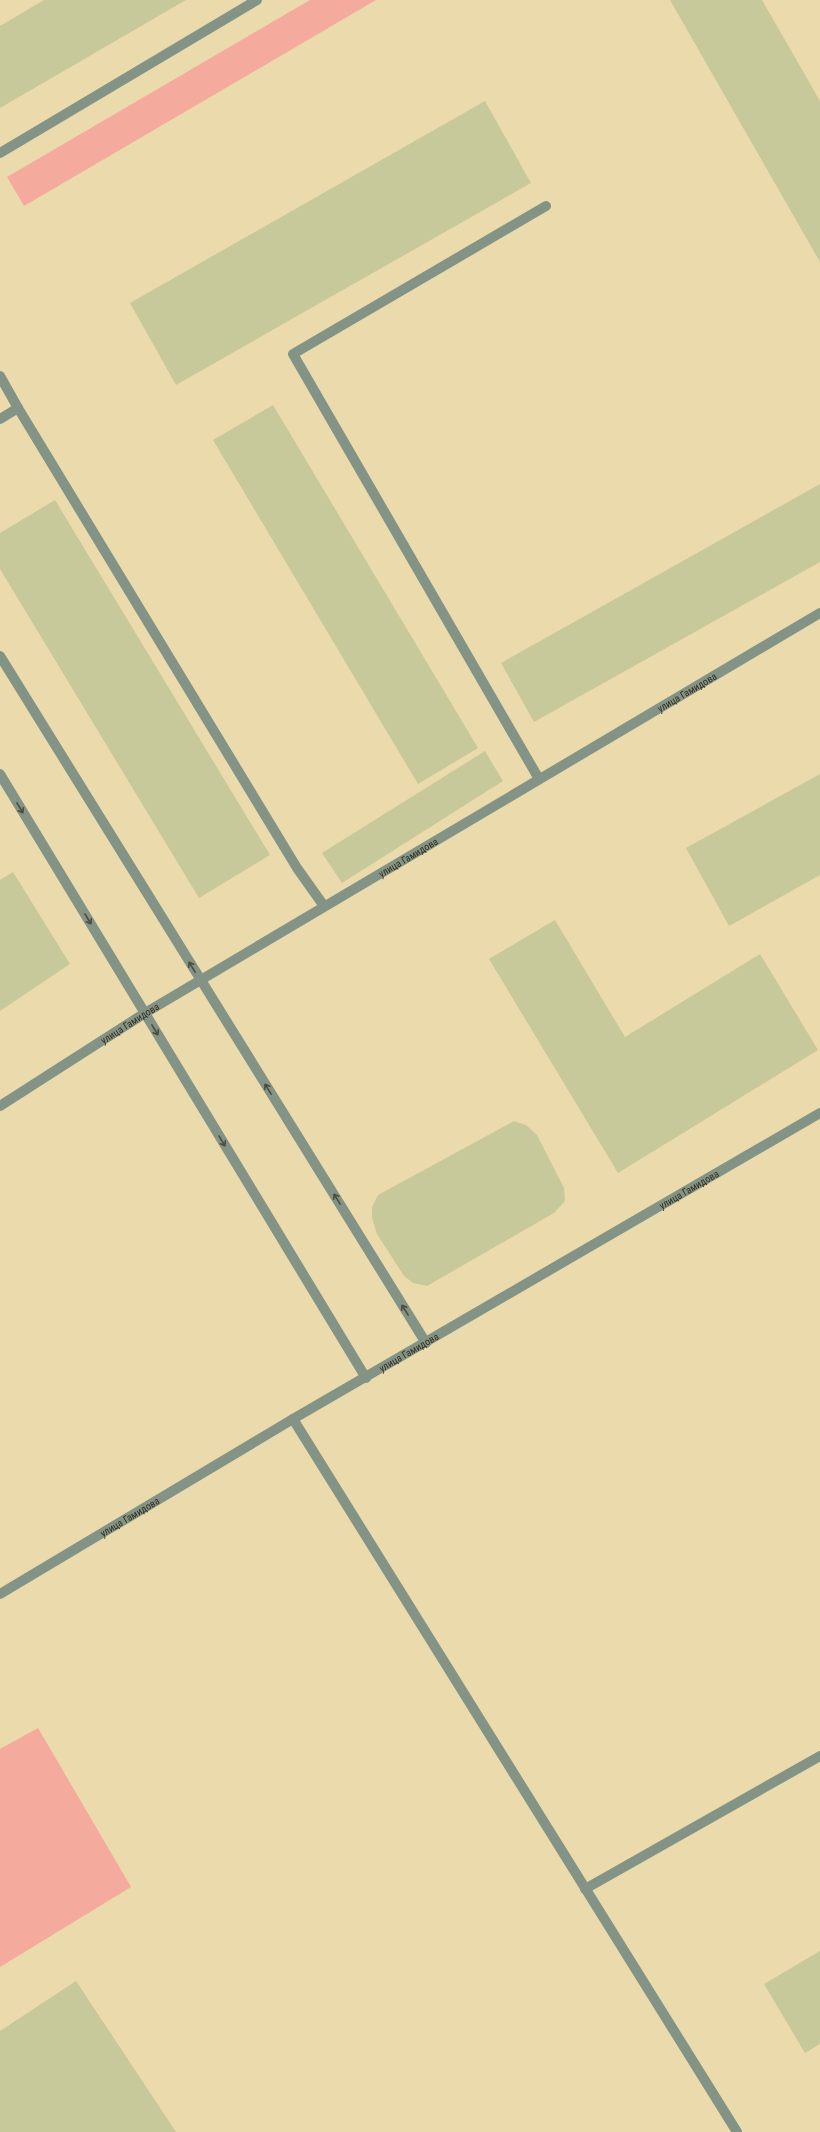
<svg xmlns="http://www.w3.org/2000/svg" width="820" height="2132" font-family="'Roboto Condensed',sans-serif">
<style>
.green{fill:#f4aa9d}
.building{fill:#c7c99a}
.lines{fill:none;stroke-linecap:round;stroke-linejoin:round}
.lane{stroke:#839486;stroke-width:10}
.street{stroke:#839486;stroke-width:10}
.oneway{stroke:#4c4d3c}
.labels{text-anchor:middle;stroke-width:4;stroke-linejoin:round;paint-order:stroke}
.street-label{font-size:10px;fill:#352e1c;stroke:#fffcf2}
</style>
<rect width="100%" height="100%" fill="#ebdaab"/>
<g class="green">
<polygon points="310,0 376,0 24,206 7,177"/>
<polygon points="38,1728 131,1887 0,1967 0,1749"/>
</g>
<g class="building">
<polygon points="44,0 186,0 0,108 0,26"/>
<polygon points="670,0 762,0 820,101 820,262"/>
<polygon points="485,101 531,183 176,385 130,303"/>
<polygon points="273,405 478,748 418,784 213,440"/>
<polygon points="820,484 820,562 534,722 501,663"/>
<polygon points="55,500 270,855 199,898 0,569 0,533"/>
<polygon points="485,751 503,781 342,883 322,853"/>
<polygon points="820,774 820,875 729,926 686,848"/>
<polygon points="13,872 70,964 0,1011 0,880"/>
<polygon points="555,920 625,1037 760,954 818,1050 618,1173 489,959"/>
<polygon points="514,1121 526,1125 537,1135 564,1188 565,1201 554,1213 427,1286 413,1283 404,1276 377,1234 372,1218 372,1207 378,1195"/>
<polygon points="820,1951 820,2044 805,2053 764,1984"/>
<polygon points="76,1981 176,2132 0,2132 0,2031"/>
</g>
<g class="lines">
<g class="lane">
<polyline points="0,153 257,0"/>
<polyline points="0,376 18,408 0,419"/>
<polyline points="18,408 297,868 324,906"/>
<polyline points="539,779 293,354 546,206"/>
</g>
<g class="street">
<polyline points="0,656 426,1343"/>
<polyline points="0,774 366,1378"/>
<path id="s1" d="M0 1106 145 1013 820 613"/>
<polyline points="293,1419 737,2132"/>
<path id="s2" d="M0 1594 293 1419 820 1113"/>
<polyline points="585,1889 820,1756"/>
</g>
</g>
<defs><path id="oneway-shaft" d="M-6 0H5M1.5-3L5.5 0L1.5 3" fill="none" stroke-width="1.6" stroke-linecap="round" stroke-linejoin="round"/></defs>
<g class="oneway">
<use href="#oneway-shaft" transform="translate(20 808) rotate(59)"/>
<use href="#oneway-shaft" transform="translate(88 919) rotate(59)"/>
<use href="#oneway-shaft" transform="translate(192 967) rotate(-122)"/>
<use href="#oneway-shaft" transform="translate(155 1030) rotate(59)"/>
<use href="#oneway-shaft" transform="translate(268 1089) rotate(-122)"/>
<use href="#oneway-shaft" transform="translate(222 1141) rotate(59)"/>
<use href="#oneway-shaft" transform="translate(337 1199) rotate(-122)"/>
<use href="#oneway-shaft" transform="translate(405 1310) rotate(-122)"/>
</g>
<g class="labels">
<g class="street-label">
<text dy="4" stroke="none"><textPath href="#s1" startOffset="802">улица Гамидова</textPath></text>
<text dy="4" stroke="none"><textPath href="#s1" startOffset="478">улица Гамидова</textPath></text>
<text dy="4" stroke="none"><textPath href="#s1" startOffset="154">улица Гамидова</textPath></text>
<text dy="4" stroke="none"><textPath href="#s2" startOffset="799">улица Гамидова</textPath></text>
<text dy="4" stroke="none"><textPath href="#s2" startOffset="475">улица Гамидова</textPath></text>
<text dy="4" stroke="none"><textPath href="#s2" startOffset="151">улица Гамидова</textPath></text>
</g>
</g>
</svg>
